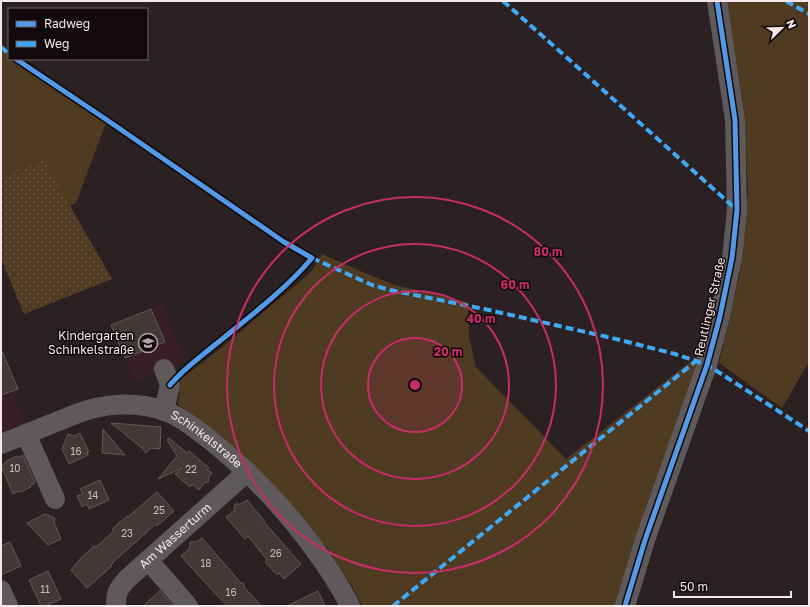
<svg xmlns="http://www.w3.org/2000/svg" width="810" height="607" font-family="'Golos Text',sans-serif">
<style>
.built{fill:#381f25}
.green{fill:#4f3a22}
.park{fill:url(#park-dots)}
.building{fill:#413837;stroke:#615857}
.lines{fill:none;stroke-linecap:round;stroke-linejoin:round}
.minor{stroke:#5e595b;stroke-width:20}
.quiet{stroke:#3fa9f5;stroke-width:4;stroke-dasharray:8 4;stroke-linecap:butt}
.cycleway-casing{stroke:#11090a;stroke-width:8}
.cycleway{stroke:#5399e6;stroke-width:5}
.ring{fill:none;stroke:#c72d69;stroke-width:2}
.labels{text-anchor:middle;stroke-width:3;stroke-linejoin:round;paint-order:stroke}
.number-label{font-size:10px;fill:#c9bbbd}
.street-label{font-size:12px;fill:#f6e7ea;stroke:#11090a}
.poi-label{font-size:12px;fill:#f6e7ea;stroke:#11090a;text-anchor:end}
.centre{fill:#c72d69;stroke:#11090a;stroke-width:2}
.ring-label{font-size:12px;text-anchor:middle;font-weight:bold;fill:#c72d69;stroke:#11090a;stroke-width:3;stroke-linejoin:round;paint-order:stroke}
</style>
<defs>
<pattern id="park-dots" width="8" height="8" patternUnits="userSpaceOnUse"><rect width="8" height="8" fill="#4f3a22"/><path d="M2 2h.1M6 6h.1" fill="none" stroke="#695642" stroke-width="1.8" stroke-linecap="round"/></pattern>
</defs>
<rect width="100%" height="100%" fill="#2b2022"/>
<g class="built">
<polygon points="162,305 185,361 134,382 111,325"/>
<polygon points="1,364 29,430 1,441"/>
</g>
<g class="green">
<polygon points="726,1 804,1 809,4 809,362 782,408 719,363 740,273 748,191 743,104"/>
<polygon points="1,47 9,54 9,59 16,59 107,120 76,203 1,235"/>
<polygon points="322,254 365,273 395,285 468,302 469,337 476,367 566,459 705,350 625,606 362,606 352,586 327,548 253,468 178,404 181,379 220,349 311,272"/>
</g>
<polygon class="park" points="44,160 112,279 24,314 1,259 1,177"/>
<g class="building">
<polygon points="151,309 165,342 125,358 111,325"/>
<polygon points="1,349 18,389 1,395"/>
<polygon points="111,423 161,427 160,449 151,448 146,453 142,448"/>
<polygon points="103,429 125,455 102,453"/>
<polygon points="80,433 89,452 87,452 88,455 69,464 62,449 68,434 74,436"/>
<polygon points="169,438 187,453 189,451 209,468 207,470 212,473 209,477 208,483 205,482 199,490 192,484 190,487 175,474 182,468 158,479 177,456 167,440"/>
<polygon points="23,455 35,483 30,486 31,487 20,492 19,491 13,494 1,465 6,463 6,461 17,456 17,458"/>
<polygon points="100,480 109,500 89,509 87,504 82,507 77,496 83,494 80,489"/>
<polygon points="157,492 174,511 157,526 156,524 113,562 113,563 111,565 112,566 87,588 71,570 81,558 94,546 96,547 114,531 112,529 127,516 128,517"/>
<polygon points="247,500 265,522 264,522 301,564 284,579 279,573 277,575 265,562 267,560 248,536 245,539 226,517 234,511 235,504 241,504"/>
<polygon points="45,514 55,518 54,522 61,539 48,545 27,523"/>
<polygon points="202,538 241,583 244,584 244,587 261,606 227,606 200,577 181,556 189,549 190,542 196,542"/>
<polygon points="10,542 21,566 1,575 1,546"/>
<polygon points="48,571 61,599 46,606 41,606 29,580"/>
<polygon points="160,591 173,606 143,606"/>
<polygon points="318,591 325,606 287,606"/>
</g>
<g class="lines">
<g class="minor">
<polyline points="164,411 170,385 164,369"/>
<polyline points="26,434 55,499"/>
<path id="s1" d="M1 444 76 414C104 403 136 401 165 411 183 418 200 432 215 444 252 474 285 509 313 547 327 566 340 585 350 606"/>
<polyline points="148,560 188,606"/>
<polyline points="1,590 8,606"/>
<path id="s2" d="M116 606C116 592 118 589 127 579L247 472"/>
<polyline points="625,606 645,540 707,365 720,316 732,258 737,210 735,120 717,1"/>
</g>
<g class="quiet">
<polyline points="503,1 565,56 737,210"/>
<polyline points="786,1 809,14"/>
<polyline points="1,47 9,54"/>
<polyline points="312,258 372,285 390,290 489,310 612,338 675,354 696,361 707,365 723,375 809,431"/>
<polyline points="393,606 696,361"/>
</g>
<g class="cycleway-casing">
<g id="cycleway">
<path d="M16 59 107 120 284 242 312 258C284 291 249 317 216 344 199 358 184 368 170 385"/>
<polyline points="625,606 645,540 707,365 720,316 732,258 737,210 735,120 717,1"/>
</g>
</g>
<use href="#cycleway" class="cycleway"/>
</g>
<circle cx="415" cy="385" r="47" fill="#c72d69" fill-opacity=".12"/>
<g class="ring">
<circle cx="415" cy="385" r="47"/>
<circle cx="415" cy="385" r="94"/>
<circle cx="415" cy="385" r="141"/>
<circle cx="415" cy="385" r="188"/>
</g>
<defs>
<g id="school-ring" transform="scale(1)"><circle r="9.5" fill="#11090a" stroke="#afa1a4" stroke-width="1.5"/><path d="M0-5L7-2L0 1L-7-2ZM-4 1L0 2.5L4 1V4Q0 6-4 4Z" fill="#afa1a4"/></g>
</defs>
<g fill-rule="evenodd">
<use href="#school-ring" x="148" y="343"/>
</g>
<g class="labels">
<g class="number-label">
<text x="76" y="455">16</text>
<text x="15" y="472">10</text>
<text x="191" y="473">22</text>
<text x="93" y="499">14</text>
<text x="159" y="514">25</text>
<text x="127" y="537">23</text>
<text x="276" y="557">26</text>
<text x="206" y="567">18</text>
<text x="45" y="593">11</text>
<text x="231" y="596">16</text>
</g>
<g class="street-label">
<text transform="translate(710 307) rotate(-77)" y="4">Reutlinger Straße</text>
<text dy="4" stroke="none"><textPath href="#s1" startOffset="222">Schinkelstraße</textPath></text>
<text dy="4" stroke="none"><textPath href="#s2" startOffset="95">Am Wasserturm</textPath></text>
</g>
<g class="poi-label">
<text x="134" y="340">Kindergarten<tspan x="134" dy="14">Schinkelstraße</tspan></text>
</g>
</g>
<circle cx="415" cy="385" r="6" class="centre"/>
<g class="ring-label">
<text x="548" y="256">80 m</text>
<text x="515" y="289">60 m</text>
<text x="481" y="323">40 m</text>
<text x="448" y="356">20 m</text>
</g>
<rect width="810" height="607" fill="none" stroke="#f6e7ea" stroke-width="4"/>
<rect x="8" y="8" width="140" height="52" fill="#11090a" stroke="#6d6264"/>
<rect x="16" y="21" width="20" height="6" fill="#5399e6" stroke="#6d6264"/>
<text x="44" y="28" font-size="12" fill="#f6e7ea">Radweg</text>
<rect x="16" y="41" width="20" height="6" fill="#3fa9f5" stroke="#6d6264"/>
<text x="44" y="48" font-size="12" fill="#f6e7ea">Weg</text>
<g transform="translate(782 28) rotate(67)" stroke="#11090a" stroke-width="3" paint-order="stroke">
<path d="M0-3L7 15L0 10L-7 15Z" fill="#f6e7ea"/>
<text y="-6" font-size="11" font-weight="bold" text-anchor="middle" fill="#f6e7ea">N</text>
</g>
<path d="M674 591v6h117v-6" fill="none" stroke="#f6e7ea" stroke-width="2"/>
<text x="680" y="591" font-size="12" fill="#f6e7ea" stroke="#11090a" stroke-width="3" paint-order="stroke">50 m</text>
</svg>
